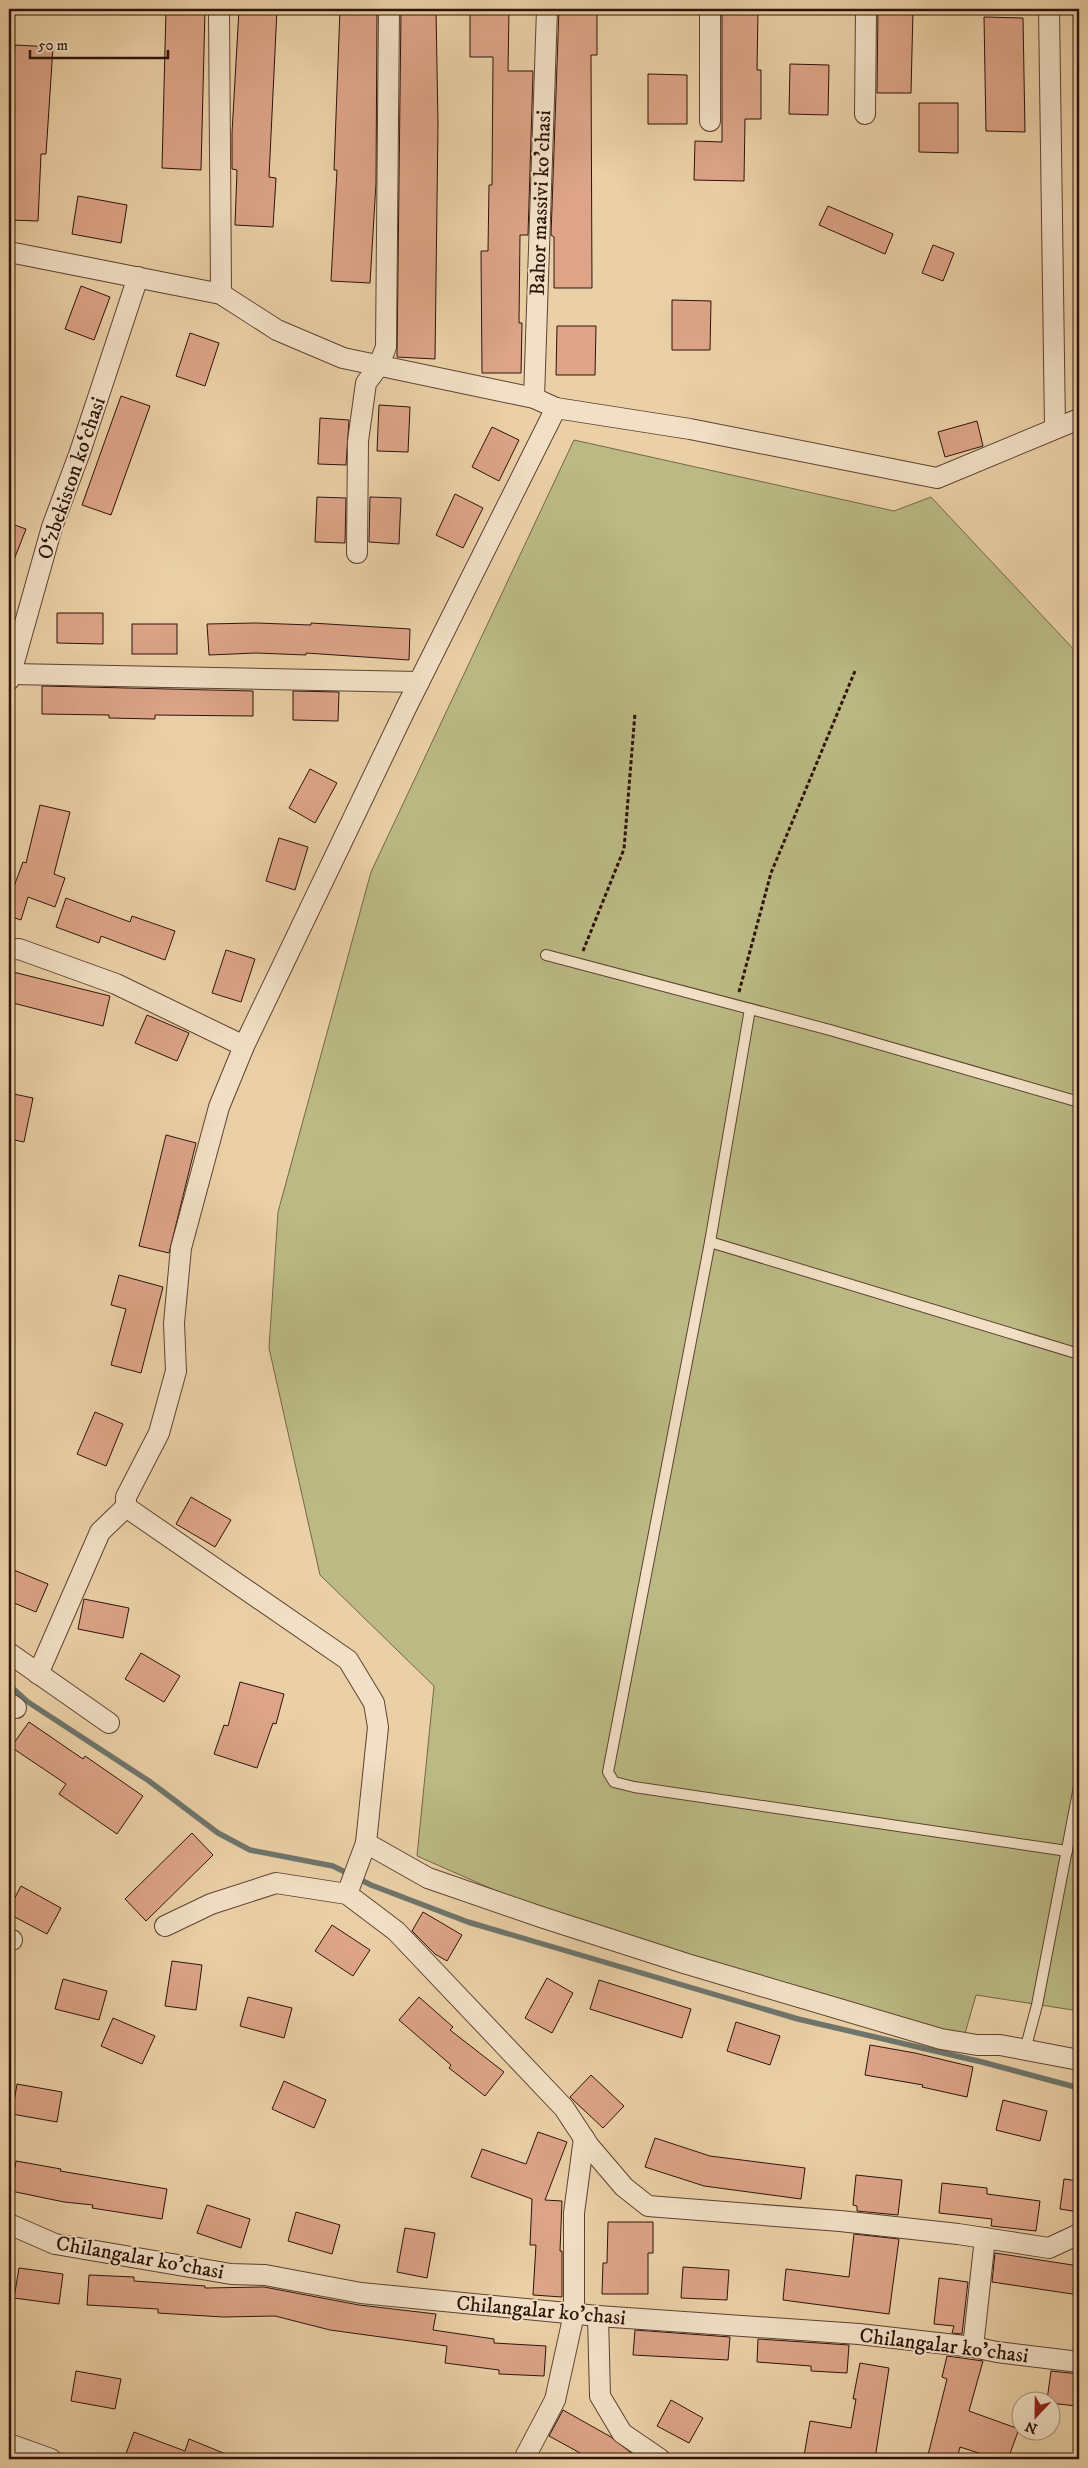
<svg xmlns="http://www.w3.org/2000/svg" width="1088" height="2468" font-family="'IM FELL DW Pica',serif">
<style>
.green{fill:#bbba84;stroke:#746646}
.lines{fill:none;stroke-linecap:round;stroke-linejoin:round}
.stream{stroke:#6e756c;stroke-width:5.5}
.building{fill:#dda488;stroke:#2e1309}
.lane-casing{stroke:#5d4230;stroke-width:12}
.street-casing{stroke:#5d4230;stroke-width:22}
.path{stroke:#2e1309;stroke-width:3;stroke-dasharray:4 2.5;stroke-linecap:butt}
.lane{stroke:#f2e0c6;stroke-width:10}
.street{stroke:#f2e0c6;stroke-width:20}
.labels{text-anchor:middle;stroke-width:4;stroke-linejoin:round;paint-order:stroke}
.street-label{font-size:21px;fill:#2e1309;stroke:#f2e0c6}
</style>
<rect width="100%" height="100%" fill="#ebd0a7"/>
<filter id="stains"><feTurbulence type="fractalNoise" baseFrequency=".004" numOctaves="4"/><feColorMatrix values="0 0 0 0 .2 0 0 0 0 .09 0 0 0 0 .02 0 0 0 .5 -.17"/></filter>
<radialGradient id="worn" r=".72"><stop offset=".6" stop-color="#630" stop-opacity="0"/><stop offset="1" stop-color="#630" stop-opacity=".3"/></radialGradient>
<polygon class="green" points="574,440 894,511 931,497 1079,655 1079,2011 976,1995 964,2037 542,1911 417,1856 434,1686 320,1575 269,1348 278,1212 371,872"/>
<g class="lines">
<polyline class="stream" points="9,1685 28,1702 149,1781 218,1833 250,1850 333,1866 371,1885 468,1922 798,2019 982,2062 1079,2088"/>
</g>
<g class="building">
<polygon points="166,9 205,9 201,170 162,168"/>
<polygon points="239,9 277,9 269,177 276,178 273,227 235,225 237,170 232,169 232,133"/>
<polygon points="340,9 377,9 376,183 370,283 331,281 337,170 334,170"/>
<polygon points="401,9 436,9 438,125 435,359 397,357"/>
<polygon points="470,9 509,9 508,71 533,71 528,235 520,235 519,323 522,323 521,373 482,373 481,251 488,251 489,185 492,185 493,57 470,57"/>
<polygon points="559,9 597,9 597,55 591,55 592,288 554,288 554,237 551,235"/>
<polygon points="722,9 758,9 757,70 761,70 761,119 745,119 744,181 694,180 695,141 722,142"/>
<polygon points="878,9 913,9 911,93 877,93"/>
<polygon points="984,17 1023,18 1025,132 986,131"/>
<polygon points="15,45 53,47 46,154 41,154 38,221 9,220 9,126"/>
<polygon points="790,64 829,65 828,115 789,114"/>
<polygon points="648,74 687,75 687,124 648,124"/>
<polygon points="919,103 958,103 958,153 919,152"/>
<polygon points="78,196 127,205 121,243 72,234"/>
<polygon points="828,206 893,234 885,254 819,225"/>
<polygon points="933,245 954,253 943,281 922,273"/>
<polygon points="81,286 110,297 94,340 65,329"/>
<polygon points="672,300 711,301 710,350 672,350"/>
<polygon points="557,326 596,326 595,375 556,375"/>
<polygon points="190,333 219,343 205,386 176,376"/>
<polygon points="121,396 150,406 111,515 82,505"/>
<polygon points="379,405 410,407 408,452 377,451"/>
<polygon points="320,418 349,420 346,465 318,464"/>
<polygon points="977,421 983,446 945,457 938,432"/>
<polygon points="492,427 519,440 499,481 472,467"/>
<polygon points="455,494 483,508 463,548 436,535"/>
<polygon points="317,497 346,498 345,543 315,542"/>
<polygon points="370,497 401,498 399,544 369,542"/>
<polygon points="9,523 26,529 10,570 9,570"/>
<polygon points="57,613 103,613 103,644 57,643"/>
<polygon points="256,623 311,625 311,623 410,629 409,660 306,653 306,655 256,653 209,655 207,624"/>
<rect x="132" y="624" width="45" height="30"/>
<polygon points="42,686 253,691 253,716 155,715 155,719 109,718 109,715 42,714"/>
<polygon points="293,691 339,692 338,721 293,720"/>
<polygon points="310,769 337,783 315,823 289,808"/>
<polygon points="40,805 70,812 54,874 65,878 55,907 28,897 21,920 9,916 9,900 23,862 26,863"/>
<polygon points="279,838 308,847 295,890 266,881"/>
<polygon points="66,898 130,922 132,916 175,931 165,960 101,936 99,943 56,927"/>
<polygon points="226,950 255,959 241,1002 212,993"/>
<polygon points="9,971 110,996 103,1026 9,1002"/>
<polygon points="147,1015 189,1033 177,1061 135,1043"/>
<polygon points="9,1093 33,1098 24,1142 9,1139"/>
<polygon points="166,1135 196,1143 169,1253 139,1246"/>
<polygon points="119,1275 163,1287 141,1373 111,1365 126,1309 111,1305"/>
<polygon points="95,1412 123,1424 106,1466 77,1454"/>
<polygon points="191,1497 231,1520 215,1547 176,1524"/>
<polygon points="9,1568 48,1584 36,1612 9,1601"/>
<polygon points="84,1599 129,1608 123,1638 78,1629"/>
<polygon points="141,1653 180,1676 164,1702 125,1679"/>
<polygon points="240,1682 284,1694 276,1724 273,1723 257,1768 214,1754 224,1725 228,1726"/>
<polygon points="29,1722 83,1759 85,1756 143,1796 117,1834 59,1794 66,1784 11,1747"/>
<polygon points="192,1833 213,1855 146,1921 125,1899"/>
<polygon points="21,1886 61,1908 47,1934 9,1914 9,1909"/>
<polygon points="423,1912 462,1935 447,1961 435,1954 412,1931"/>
<polygon points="332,1925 370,1950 353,1976 315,1951"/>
<polygon points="172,1961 202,1965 196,2010 165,2006"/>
<polygon points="547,1978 573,1993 552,2033 525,2018"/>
<polygon points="63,1979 107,1991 99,2020 55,2009"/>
<polygon points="599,1980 691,2009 682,2038 590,2009"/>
<polygon points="248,1997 292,2008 284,2038 240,2026"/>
<polygon points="419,1997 453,2027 450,2030 504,2072 485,2096 449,2068 451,2065 399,2020"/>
<polygon points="113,2018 155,2036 142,2064 101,2046"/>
<polygon points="736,2022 780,2036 770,2065 727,2051"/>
<polygon points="870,2045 915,2053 973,2067 967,2097 922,2087 923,2085 865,2075"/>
<polygon points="591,2075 624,2106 603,2128 570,2097"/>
<polygon points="284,2081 326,2100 314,2128 272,2109"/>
<polygon points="17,2084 62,2092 57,2122 12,2114"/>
<polygon points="1003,2100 1047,2111 1040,2141 996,2130"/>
<polygon points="538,2132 567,2142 545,2200 562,2201 560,2251 562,2251 562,2297 533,2295 536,2245 530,2245 532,2199 471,2177 482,2149 526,2164"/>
<polygon points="655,2138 710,2156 805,2168 801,2199 704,2186 645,2167"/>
<polygon points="16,2161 61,2169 60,2171 167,2189 162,2219 92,2208 93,2205 64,2202 11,2191"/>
<polygon points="856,2175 902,2180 898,2215 857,2211 857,2206 853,2205"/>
<polygon points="1064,2179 1079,2181 1079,2212 1060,2209"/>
<polygon points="942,2183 987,2188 987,2194 1040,2201 1036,2231 991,2226 992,2219 939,2213"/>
<polygon points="207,2205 250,2219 241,2248 197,2233"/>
<polygon points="296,2212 340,2225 332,2254 288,2241"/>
<polygon points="608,2222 653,2222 653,2253 648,2253 648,2294 602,2294 603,2263 607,2263"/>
<polygon points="405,2228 435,2233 427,2278 397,2272"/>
<polygon points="854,2234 899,2239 889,2314 783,2300 786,2269 849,2277"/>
<polygon points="995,2253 1079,2266 1079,2295 992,2282"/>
<polygon points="683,2267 729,2270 727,2300 681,2298"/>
<polygon points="19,2268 63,2274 59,2304 14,2298"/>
<polygon points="89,2275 134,2277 134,2281 205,2286 205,2288 264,2287 359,2305 436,2314 433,2330 494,2339 494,2343 546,2346 544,2376 499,2374 499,2370 445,2363 447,2346 330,2330 275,2316 223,2317 158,2313 158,2309 87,2305"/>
<polygon points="939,2278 968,2282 962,2334 952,2333 954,2326 934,2324"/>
<polygon points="635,2330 730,2337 728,2360 633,2355"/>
<polygon points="758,2339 849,2345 847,2373 811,2371 811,2366 757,2362"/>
<polygon points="947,2356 983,2361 969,2411 1019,2429 1008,2459 997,2459 960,2447 957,2459 927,2459 947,2379 942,2377"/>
<polygon points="860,2363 889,2368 875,2459 820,2459 804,2456 810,2421 851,2428 856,2399 853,2399"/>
<polygon points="76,2371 121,2379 115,2409 71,2401"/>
<polygon points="1051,2371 1079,2374 1076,2406 1050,2403 1050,2400 1047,2400"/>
<polygon points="671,2400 703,2418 689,2443 657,2426"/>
<polygon points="563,2410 611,2437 639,2459 591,2459 549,2436"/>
<polygon points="134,2432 185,2451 189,2439 238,2459 124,2459"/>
</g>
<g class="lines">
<g class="lane-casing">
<g id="lane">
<polyline points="546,955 830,1030 1079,1102"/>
<polyline points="750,1009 710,1242 608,1772 614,1782 634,1787 1067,1851"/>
<polyline points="710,1242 1079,1354"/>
<polyline points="1025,2050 1037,2005 1079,1787"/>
</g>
</g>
<g class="street-casing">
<g id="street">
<polyline points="219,9 221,294"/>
<polyline points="710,9 710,121"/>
<polyline points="1049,9 1055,428"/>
<polyline points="865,114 866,9"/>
<polyline points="9,252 221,294 277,330 343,358 534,398 556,408 690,429 937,478 1079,419"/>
<polyline points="534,398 547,9"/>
<polyline points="556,408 406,708 244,1046 219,1107 181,1248 174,1323 176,1371 159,1433 126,1497 126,1507 348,1660 374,1703 378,1727 366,1843 428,1878 541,1917 687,1964 941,2039 977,2045 1000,2045 1079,2060"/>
<polyline points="357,553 358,441 366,383 378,367 386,347 389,9"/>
<polyline points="11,674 419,682"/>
<polyline points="9,680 52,527 80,452 138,277"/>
<polyline points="9,950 19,949 116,984 244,1046"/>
<polyline points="9,1653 109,1723"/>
<polyline points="38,1674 100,1532 126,1507"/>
<polyline points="9,1703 16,1708"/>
<polyline points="347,1894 366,1843"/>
<polyline points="165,1926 211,1904 276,1883 347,1894 396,1931 564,2108 589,2146 624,2187 648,2206 840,2221 958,2234 1049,2248 1079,2234"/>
<polyline points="9,1939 12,1940"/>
<polyline points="9,2224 55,2244 231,2274 265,2275 361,2293 598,2316 859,2334 973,2347 997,2352 1079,2362"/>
<polyline points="598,2316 600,2396 622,2433 660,2459"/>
<polyline points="973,2347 985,2238"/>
<polyline points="9,2444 51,2459"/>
<polyline points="524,2459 555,2400 574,2314 574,2213 584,2138"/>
</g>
</g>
<g class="path">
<polyline points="583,951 624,849 635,713"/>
<polyline points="739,992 771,873 855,671"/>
<polyline points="1077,1088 1079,1079"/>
</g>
<use href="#lane" class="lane"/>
<use href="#street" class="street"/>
</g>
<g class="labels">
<g class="street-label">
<text transform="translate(540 203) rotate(-88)" y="7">Bahor massivi ko'chasi</text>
<text transform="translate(71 478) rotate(-71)" y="7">O‘zbekiston ko‘chasi</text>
<text transform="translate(140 2257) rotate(10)" y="7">Chilangalar ko'chasi</text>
<text transform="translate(541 2310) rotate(5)" y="7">Chilangalar ko'chasi</text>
<text transform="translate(944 2345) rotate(7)" y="7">Chilangalar ko'chasi</text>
</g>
</g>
<rect width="1088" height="2468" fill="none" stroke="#ebd0a7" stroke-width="30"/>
<rect x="10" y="10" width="1068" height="2448" fill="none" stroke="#2e1309" stroke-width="2.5"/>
<rect x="15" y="15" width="1058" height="2438" fill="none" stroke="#2e1309"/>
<g transform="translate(1036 2416) rotate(202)"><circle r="24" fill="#f2e0c6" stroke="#a48e7a"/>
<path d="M0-4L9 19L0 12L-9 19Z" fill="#8f2418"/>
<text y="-8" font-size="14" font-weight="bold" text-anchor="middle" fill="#2e1309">N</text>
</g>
<path d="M30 50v8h138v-8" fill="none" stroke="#2e1309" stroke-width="2.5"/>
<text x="38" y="50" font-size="15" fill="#2e1309" stroke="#f2e0c6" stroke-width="4" paint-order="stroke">50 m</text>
<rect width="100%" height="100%" filter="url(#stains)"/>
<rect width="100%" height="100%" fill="url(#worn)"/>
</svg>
